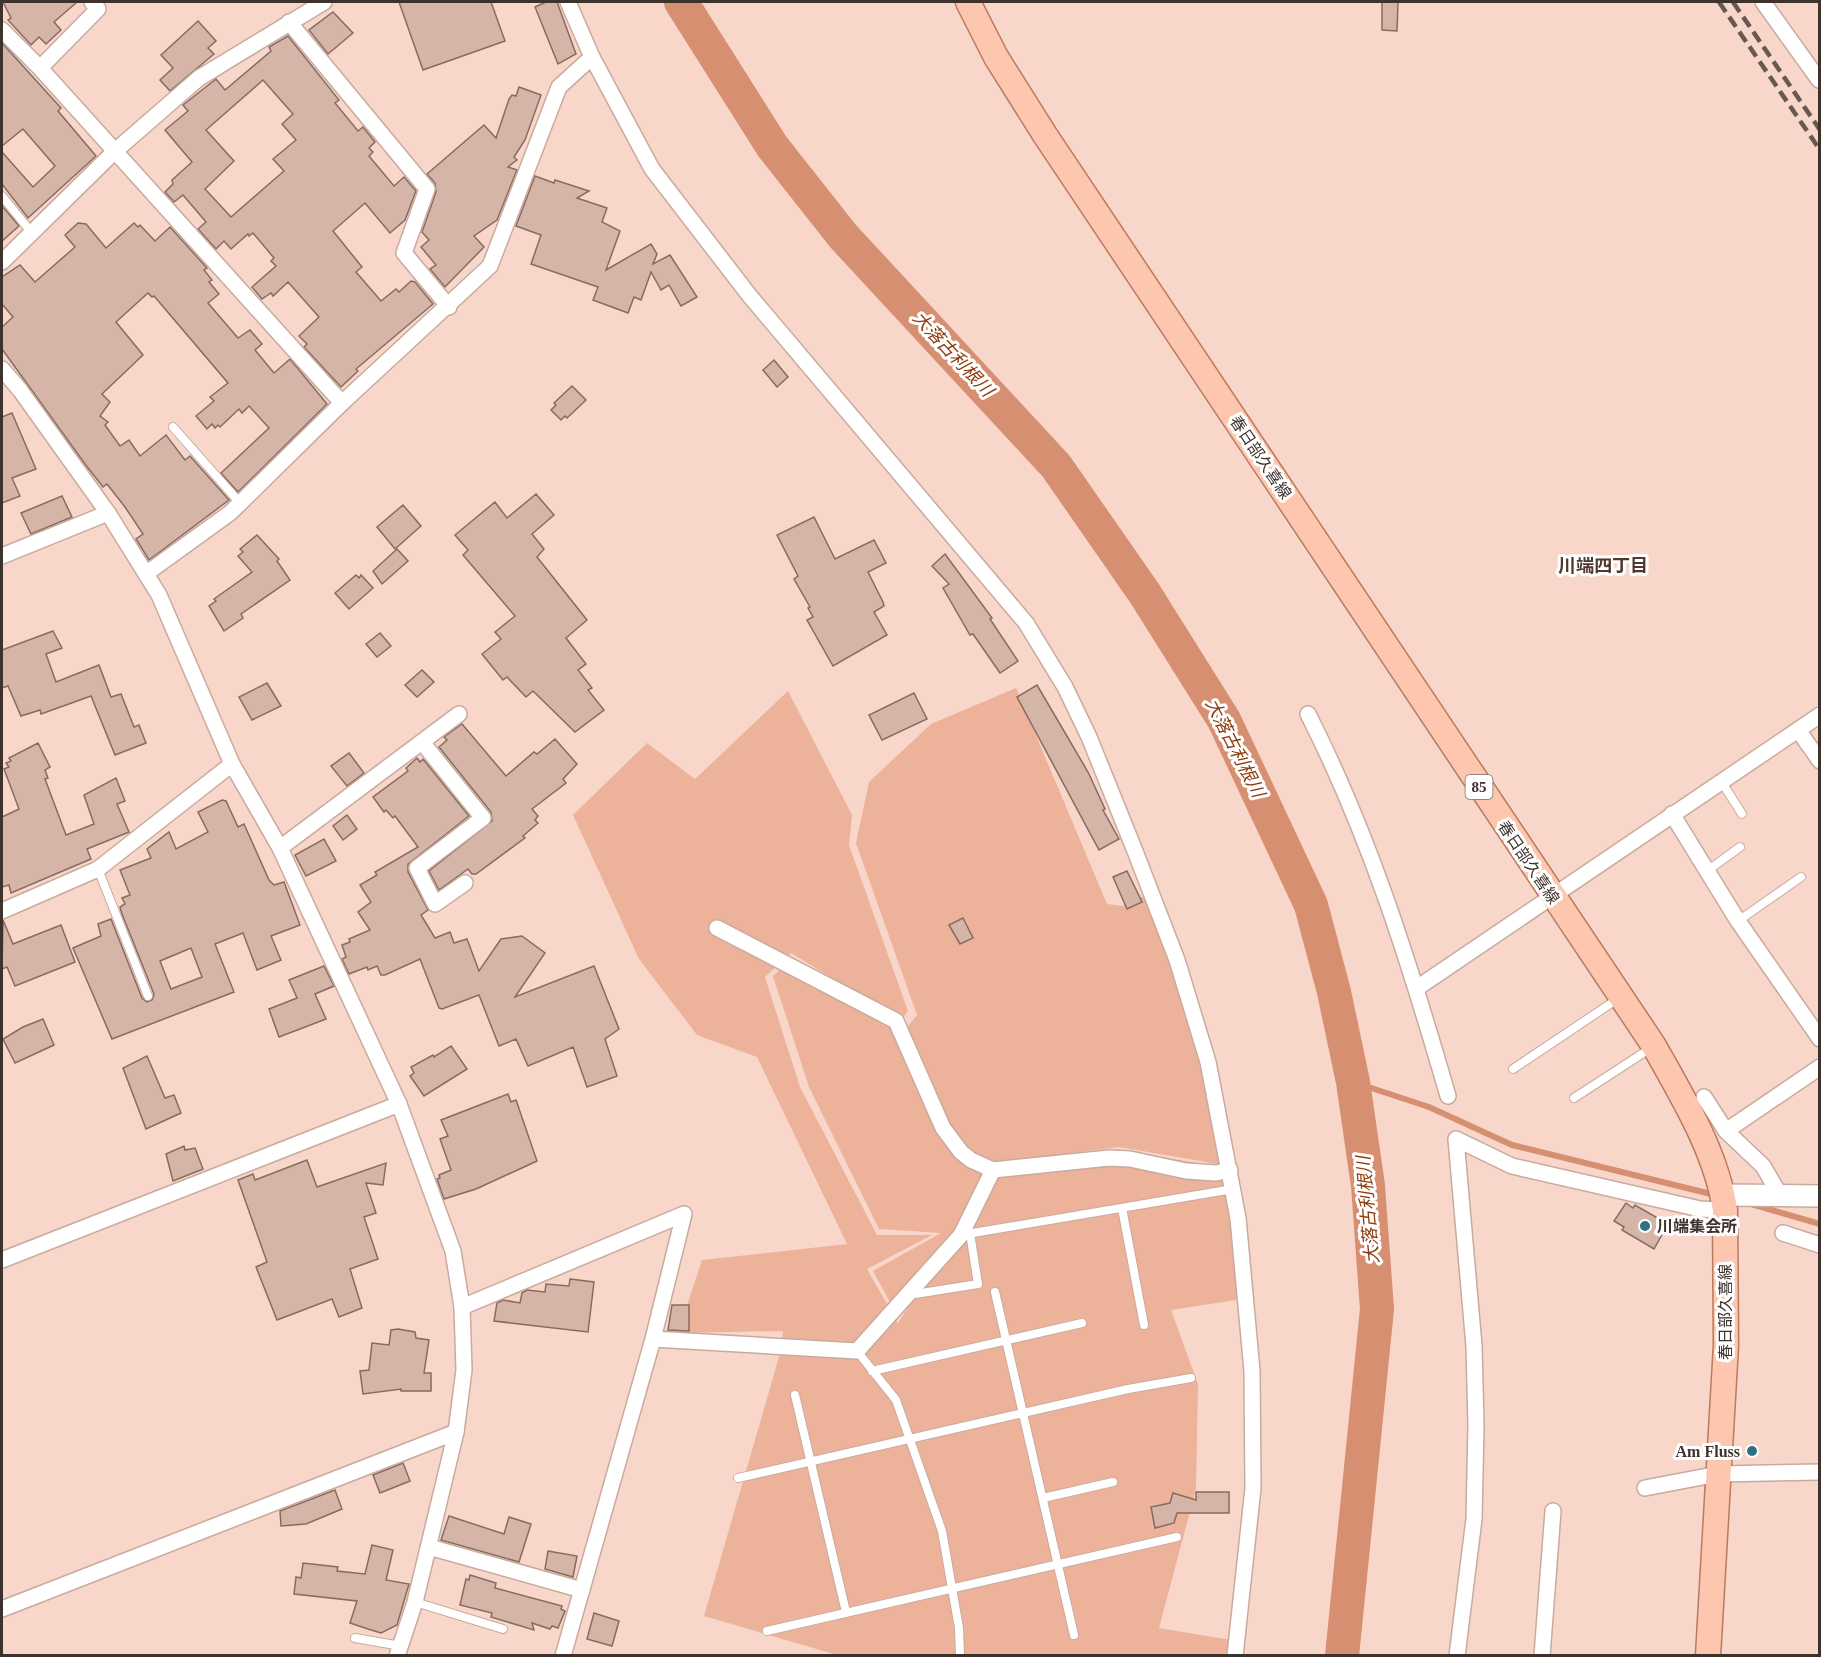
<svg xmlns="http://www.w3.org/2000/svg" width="1821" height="1657" font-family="'Times New Roman','Noto Sans JP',serif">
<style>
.green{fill:#ecb29a}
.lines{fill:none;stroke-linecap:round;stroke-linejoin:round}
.stream{stroke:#d78f72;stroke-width:6}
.river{stroke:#d78f72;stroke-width:34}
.building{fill:#d4b5a8;stroke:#886b60;stroke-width:1.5;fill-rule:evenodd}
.service-casing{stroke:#c9aa9e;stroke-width:10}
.minor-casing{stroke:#c9aa9e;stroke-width:18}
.secondary-casing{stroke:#c9aa9e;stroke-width:24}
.primary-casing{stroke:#b97a5f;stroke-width:27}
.service{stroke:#fff;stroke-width:8}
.minor{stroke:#fff;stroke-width:15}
.secondary{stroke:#fff;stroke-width:21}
.primary{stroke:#fdc6af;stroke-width:24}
.rail{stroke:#695851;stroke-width:4.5;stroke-dasharray:12 6;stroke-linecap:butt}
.poi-dot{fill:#306f84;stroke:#fff;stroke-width:2}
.labels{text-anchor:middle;stroke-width:6;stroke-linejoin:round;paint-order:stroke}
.shield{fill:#fff;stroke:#78706c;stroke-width:1.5}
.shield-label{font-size:15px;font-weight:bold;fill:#3e322d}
.street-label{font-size:16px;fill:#3e322d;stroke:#fff}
.poi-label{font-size:16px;font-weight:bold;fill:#3e322d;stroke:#fff;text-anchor:start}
.water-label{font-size:18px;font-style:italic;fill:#8f3a0e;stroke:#fff}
.neighbourhood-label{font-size:18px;font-weight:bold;fill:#51372d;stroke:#fff}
</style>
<rect width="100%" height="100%" fill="#f8d7ca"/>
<g class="green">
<polygon points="1016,688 1107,904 1123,906 1144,896 1170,962 1205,1073 1223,1165 1119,1147 999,1162 898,1317 873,1271 941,1233 879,1229 809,1087 773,976 788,962 904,1031 917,1015 856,843 869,782 931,724"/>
<polygon points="788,691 852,815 849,845 908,1011 901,1020 791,953 765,977 800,1087 877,1235 932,1235 867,1269 898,1323 1000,1164 1117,1150 1223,1167 1242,1299 1171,1310 1198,1384 1196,1489 1159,1628 1231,1640 1229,1655 837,1655 704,1616 781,1350 783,1331 678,1333 702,1260 847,1244 757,1057 697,1035 639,959 573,815 647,743 695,779"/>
</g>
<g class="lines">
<g class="stream">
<polyline points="1353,1082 1429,1107 1512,1145 1715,1195"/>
<polyline points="1751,1204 1820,1224"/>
</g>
<polyline class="river" points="681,2 772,146 843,236 1056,466 1145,594 1224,720 1311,905 1334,992 1353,1082 1368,1186 1377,1309 1342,1656"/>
</g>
<g class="building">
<polygon points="3,2 77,2 54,22 61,30 46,44 39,37 31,45 8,20 11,18"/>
<polygon points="399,2 491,2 505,41 423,70"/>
<polygon points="546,2 557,2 576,54 558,64 535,7"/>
<polygon points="1382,2 1398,2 1397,31 1382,30"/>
<polygon points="333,12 353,33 328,54 309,30"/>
<polygon points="198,21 216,41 208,48 214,54 170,91 160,80 173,68 161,55"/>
<path d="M288 36 339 100 335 103 358 131 363 127 375 142 369 148 373 152 369 156 394 186 404 177 416 191 405 220 390 233 365 203 333 231 362 267 356 272 381 301 396 289 399 292 411 281 415 282 433 304 356 369 358 371 341 387 304 347 307 344 299 336 319 317 288 282 273 296 271 293 262 299 252 287 276 266 271 261 274 258 253 233 249 236 248 234 231 249 224 241 216 249 198 229 206 222 183 195 174 202 165 192 173 184 172 180 192 162 165 130 188 111 183 105 216 79 225 90 271 51 269 47ZM263 80 293 114 282 124 296 140 273 159 284 171 231 217 205 189 234 161 206 130Z"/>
<polygon points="2,43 61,108 58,111 96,156 28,218 2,184 2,152 33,187 55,166 23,129 2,146"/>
<polygon points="519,87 541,95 525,140 514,157 517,160 508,167 517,170 497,220 474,236 484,247 445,287 430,269 436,265 421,247 429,240 422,232 436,192 435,183 427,174 484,125 496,138 509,99 512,95 516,96"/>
<polygon points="535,176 554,183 555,180 589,191 577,198 607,208 602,222 620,231 606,270 651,244 657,254 653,264 670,255 697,297 681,306 669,285 661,290 651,272 641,300 634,297 628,313 593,300 598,287 531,264 541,235 516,226"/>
<polygon points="3,207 19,226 2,241 2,209"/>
<polygon points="78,223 86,224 106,248 134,223 138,227 140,225 155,241 170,227 207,268 204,270 212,280 209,282 219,294 208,303 238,338 250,330 262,344 255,350 274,373 290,359 327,404 238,492 221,473 269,428 249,406 242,413 239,409 220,427 218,425 215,428 212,424 207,429 196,416 214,401 210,397 228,383 154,296 152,297 148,293 116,322 143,355 102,394 110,402 100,416 108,422 105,425 120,446 129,440 140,456 166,435 185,460 190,456 229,500 149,560 136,539 143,534 125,507 107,484 103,487 85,464 2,349 2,327 13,317 2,304 2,277 20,265 35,282 75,247 65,235"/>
<polygon points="774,360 788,377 777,387 763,370"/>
<polygon points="572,386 586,400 567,418 565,416 561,420 551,410 556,405 554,403"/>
<polygon points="12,413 36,469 12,478 20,496 2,503 2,417"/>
<polygon points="536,494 554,515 532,534 544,549 537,557 587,620 566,638 586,664 578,670 592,688 588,690 604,710 575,732 533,691 526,697 507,677 503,680 482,654 501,639 495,632 515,616 463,555 468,550 455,535 495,502 507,518"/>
<polygon points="62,496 72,517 31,534 21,513"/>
<polygon points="403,505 421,526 395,549 377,527"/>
<polygon points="814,517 835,559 874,540 886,563 868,572 883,602 884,606 874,612 887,635 833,666 807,620 813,617 808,608 810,607 794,579 798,576 777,535"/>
<polygon points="257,535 279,559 277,561 290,580 241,614 243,618 224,631 209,606 216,601 214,599 252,572 238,556 243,552 240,549"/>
<polygon points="397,549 408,561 382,584 373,571"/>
<polygon points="945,554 992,618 990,619 1018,661 1000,673 973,634 970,635 943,588 949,584 932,566"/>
<polygon points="356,575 359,578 361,575 373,588 349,609 335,593"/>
<polygon points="53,631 62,648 46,654 56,682 99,665 111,697 121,694 134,727 139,725 146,743 115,755 91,696 41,714 40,710 21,716 8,686 2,688 2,650"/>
<polygon points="380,633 391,646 377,657 366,644"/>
<polygon points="422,670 434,682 417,697 405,685"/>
<polygon points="267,683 281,706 252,720 239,697"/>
<polygon points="1037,685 1088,772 1105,809 1103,810 1119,839 1099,850 1017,697"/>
<polygon points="914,693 927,719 882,740 869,715"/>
<polygon points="462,724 506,776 534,752 537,754 555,739 577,764 563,779 566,783 532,809 538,816 535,820 538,823 523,836 525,838 476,874 472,874 468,869 439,890 429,871 492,821 491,812 439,747 447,740 444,737"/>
<polygon points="38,743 50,767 45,770 48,778 45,779 66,835 94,824 84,795 116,778 125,801 117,804 129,832 87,849 91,859 11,893 9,885 2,887 2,817 19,809 4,769 9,767 6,763 11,761 9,758"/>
<polygon points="349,753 364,773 347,786 331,766"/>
<polygon points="417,758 420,762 423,759 469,816 408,864 408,872 428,910 421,915 435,938 450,932 454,943 467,939 479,971 501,939 522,936 545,953 515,997 594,966 619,1029 605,1039 617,1076 587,1087 573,1047 528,1066 516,1039 499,1046 479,995 442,1009 439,1008 420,959 385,975 381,975 377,966 368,970 367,967 349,974 342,959 346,957 342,945 350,942 349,939 370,930 358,912 371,902 360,885 377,875 375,872 418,847 395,816 393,818 386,810 384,812 373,797 408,771 406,768"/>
<path d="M222 800 226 801 238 827 244 824 269 880 274 885 284 882 300 925 271 936 281 960 257 970 243 933 215 944 234 992 112 1039 73 948 101 936 98 924 111 919 142 998 147 1002 152 1000 154 994 122 914 120 907 125 904 122 898 130 895 120 870 151 858 147 849 169 832 176 849 208 832 198 812ZM191 948 202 977 171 989 160 961Z"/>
<polygon points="347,815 357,829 343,840 333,826"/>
<polygon points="324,839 336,861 306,876 295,855"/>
<polygon points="1127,871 1142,902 1127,909 1113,877"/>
<polygon points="963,918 973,938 960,944 949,925"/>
<polygon points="3,920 13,944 61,925 75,962 15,986 7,967 2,969"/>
<polygon points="324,966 334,986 315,994 326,1019 279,1037 269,1009 297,998 289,980"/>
<polygon points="43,1019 54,1045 15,1063 3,1039 23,1027"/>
<polygon points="451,1046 467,1069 424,1096 410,1076 414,1073 411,1067 433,1055 434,1057"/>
<polygon points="147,1056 165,1098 174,1095 181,1113 146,1129 123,1068"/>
<polygon points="508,1094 511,1102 516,1100 537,1161 476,1189 444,1199 437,1179 440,1178 439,1175 451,1170 440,1139 448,1136 441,1120"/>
<polygon points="184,1146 185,1150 195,1148 203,1169 173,1181 166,1154"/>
<polygon points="307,1160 317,1187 386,1163 383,1185 366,1183 376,1213 364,1217 378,1259 350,1269 362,1308 339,1317 332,1299 277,1320 256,1267 267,1262 238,1180 253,1174 255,1180"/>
<polygon points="1626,1203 1633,1208 1635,1205 1668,1224 1654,1249 1622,1230 1624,1227 1614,1221"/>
<polygon points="570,1279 594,1282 588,1332 494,1321 497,1303 503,1300 520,1303 522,1293 527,1290 545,1292 546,1284 569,1286"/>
<polygon points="672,1305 689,1305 689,1331 668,1330"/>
<polygon points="398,1329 415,1332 416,1338 429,1340 424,1373 431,1373 431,1391 401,1391 401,1389 363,1394 360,1371 369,1370 372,1343 389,1345 391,1330"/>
<polygon points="403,1463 410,1481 380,1493 373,1475"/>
<polygon points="335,1490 342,1509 306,1524 281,1526 280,1511"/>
<polygon points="1196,1492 1229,1492 1229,1513 1177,1513 1174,1523 1155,1528 1151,1507 1170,1503 1173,1493 1196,1500"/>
<polygon points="449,1516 504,1534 509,1517 531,1524 519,1562 441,1540"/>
<polygon points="372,1545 393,1550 386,1580 409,1584 397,1625 381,1633 371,1630 350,1623 357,1601 294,1594 296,1577 301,1578 303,1563 338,1567 337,1571 365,1574"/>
<polygon points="548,1551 577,1556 573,1577 545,1569"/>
<polygon points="470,1575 496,1583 495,1588 562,1606 561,1609 565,1611 558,1628 552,1626 550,1629 532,1623 534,1630 491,1617 492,1613 460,1605 466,1579 469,1580"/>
<polygon points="594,1613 619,1621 612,1646 587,1639"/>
</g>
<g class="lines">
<g class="service-casing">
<g id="service">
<polyline points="2,196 32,233"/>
<polyline points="173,427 240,503"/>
<polyline points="1721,781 1742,814"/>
<polyline points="98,869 148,996"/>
<polyline points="1707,871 1740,847"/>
<polyline points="1738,921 1801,877"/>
<polyline points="1513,1069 1619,998"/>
<polyline points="1574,1098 1651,1048"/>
<polyline points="1122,1208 1144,1325"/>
<polyline points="961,1235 1233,1189"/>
<polyline points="995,1292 1074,1635"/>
<polyline points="909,1295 978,1284 970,1233"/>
<polyline points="857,1351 896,1400 942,1531 959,1628 960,1656"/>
<polyline points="872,1371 1082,1323"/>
<polyline points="795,1395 846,1612"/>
<polyline points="738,1478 1128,1389 1191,1378"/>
<polyline points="1043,1498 1113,1482"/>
<polyline points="415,1602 503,1629"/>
<polyline points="767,1631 1177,1537"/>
<polyline points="355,1638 401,1646"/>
</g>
</g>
<g class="minor-casing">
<g id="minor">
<polyline points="568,2 592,57 652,169 749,295 1026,623 1065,687 1089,737 1135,851 1177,960 1208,1062 1238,1218 1252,1371 1253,1488 1235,1656"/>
<polyline points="1763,2 1819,80"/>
<polyline points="289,22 427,189 404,253 449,307"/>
<polyline points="2,30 40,68 342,403"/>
<polyline points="40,68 98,9 92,2"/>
<polyline points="2,262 114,152 199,78 324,2"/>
<polyline points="2,369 20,390 108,513 159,595 232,764 280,848 399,1104 453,1251 462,1307 464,1370 456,1432 415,1602 397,1656"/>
<polyline points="2,556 108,513"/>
<polyline points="147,573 230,513 342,403 490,266 559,87 592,57"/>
<path d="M1308 714C1370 836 1410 965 1448 1096"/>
<polyline points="1798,730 1820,761"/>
<polyline points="422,742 483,818 417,868 435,904 465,883"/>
<polyline points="1672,814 1738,921 1820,1039"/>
<polyline points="280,848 459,714"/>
<polyline points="2,911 98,869 232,764"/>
<polyline points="717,928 896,1021 943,1128 961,1152 971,1160 993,1170 1109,1158 1130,1159 1186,1171 1216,1173 1230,1170"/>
<polyline points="1417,988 1820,715"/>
<polyline points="1704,1097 1726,1131"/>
<polyline points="1781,1197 1763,1166 1726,1131 1820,1067"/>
<polyline points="1783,1233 1820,1245"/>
<polyline points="2,1260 399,1104"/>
<polyline points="462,1307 684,1214 653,1339 563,1656"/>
<polyline points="653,1339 857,1351 961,1235 993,1170"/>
<polyline points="1645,1488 1718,1474 1820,1472"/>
<polyline points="429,1547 582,1590"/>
<polyline points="2,1609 456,1432"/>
<polyline points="1457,1656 1474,1519 1476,1426 1474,1346 1456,1139 1512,1166 1700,1209 1725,1210"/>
<polyline points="1542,1656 1553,1511"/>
</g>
</g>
<g class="secondary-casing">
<polyline id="secondary" points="1723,1195 1820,1196"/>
</g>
<g class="primary-casing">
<path id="primary" d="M968 2 996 57 1045 135 1654 1046C1682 1096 1717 1153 1725 1210L1726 1345 1708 1656"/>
</g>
<use href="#service" class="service"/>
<use href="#minor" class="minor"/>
<use href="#secondary" class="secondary"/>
<use href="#primary" class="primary"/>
<g class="rail">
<polyline points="1719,2 1820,150"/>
<polyline points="1733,2 1820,130"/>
</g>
</g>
<g class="poi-dot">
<circle cx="1645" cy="1226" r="6"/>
<circle cx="1752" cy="1451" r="6"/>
</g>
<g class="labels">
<rect class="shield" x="1465.5" y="775" width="27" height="24" rx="4.5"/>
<g class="shield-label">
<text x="1479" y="792">85</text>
</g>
<g class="street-label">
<text transform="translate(1261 457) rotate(56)" y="6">春日部久喜線</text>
<text transform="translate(1529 862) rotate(56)" y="6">春日部久喜線</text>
<text transform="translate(1725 1312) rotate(-90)" y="6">春日部久喜線</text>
</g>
<g class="poi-label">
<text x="1657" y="1232">川端集会所</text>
<text x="1740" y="1457" text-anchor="end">Am Fluss</text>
</g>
<g class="water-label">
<text transform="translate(953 354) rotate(47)" y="6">大落古利根川</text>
<text transform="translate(1235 748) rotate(63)" y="6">大落古利根川</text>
<text transform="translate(1368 1210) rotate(-95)" y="6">大落古利根川</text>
</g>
<g class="neighbourhood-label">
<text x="1603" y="572">川端四丁目</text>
</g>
</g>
<rect width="1821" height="1657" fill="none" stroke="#3e322d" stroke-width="6"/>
</svg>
